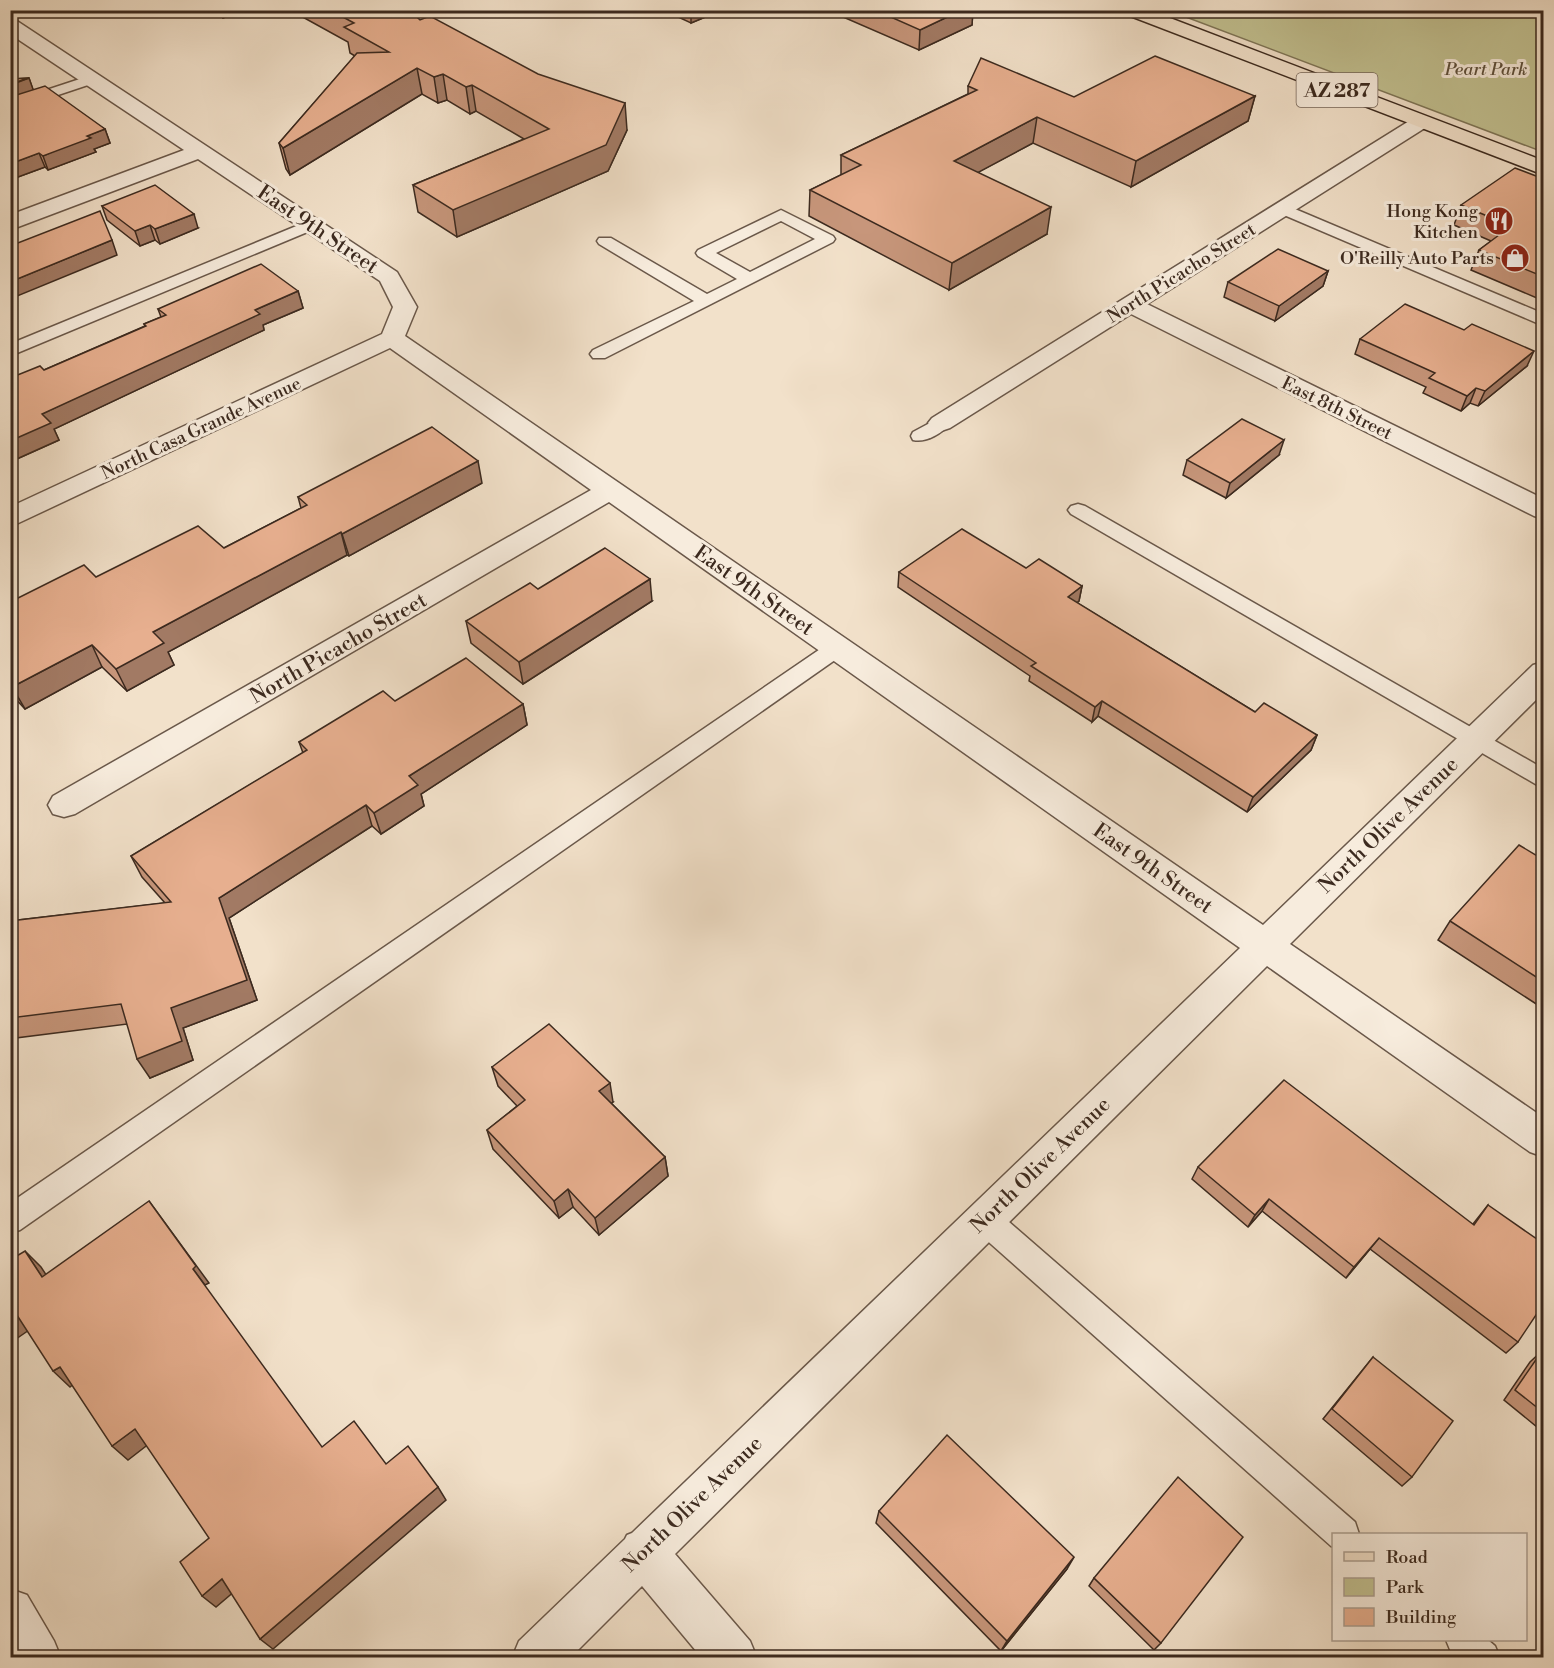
<svg xmlns="http://www.w3.org/2000/svg" width="1554" height="1668" font-family="'Libre Bodoni',serif">
<style>
.green{fill:#c2c191;stroke:#7f7658;stroke-width:1.5}
.lines{fill:none;stroke-linecap:round;stroke-linejoin:round}
.lane-casing{stroke:#6a584a;stroke-width:3}
.street-casing{stroke:#6a584a;stroke-width:3}
.primary-casing{stroke:#3c2a1f;stroke-width:3}
.lane{fill:#f7ecdd;fill-rule:evenodd}
.street{fill:#f7ecdd;fill-rule:evenodd}
.primary{fill:#f2e1ca;fill-rule:evenodd}
.wall{fill:#c7967b;stroke:#3c2a1f;stroke-width:1.5}
.shaded-wall{fill:#a27a64;stroke:#3c2a1f;stroke-width:1.5}
.building{fill:#e7af8f;stroke:#3c2a1f;stroke-width:1.5}
.labels{text-anchor:middle;stroke-width:6;stroke-linejoin:round;paint-order:stroke}
.far-park-label{font-size:18px;font-style:italic;fill:#5e503c;stroke:#f7ecdd}
.far-poi-label{font-size:18px;fill:#3c2a1f;stroke:#f7ecdd;text-anchor:end}
.far-street-label{font-size:18px;fill:#3c2a1f;stroke:#f7ecdd}
.shield{fill:#f7ecdd;stroke:#746458;stroke-width:1.5}
.shield-label{font-size:20px;font-weight:bold;fill:#3c2a1f}
.street-label{font-size:21px;fill:#3c2a1f;stroke:#f7ecdd}
</style>
<rect width="100%" height="100%" fill="#f2e1ca"/>
<filter id="stains"><feTurbulence type="fractalNoise" baseFrequency=".00333" numOctaves="4"/><feColorMatrix values="0 0 0 0 .2 0 0 0 0 .09 0 0 0 0 .02 0 0 0 .5 -.17"/></filter>
<radialGradient id="worn" r=".72"><stop offset=".6" stop-color="#630" stop-opacity="0"/><stop offset="1" stop-color="#630" stop-opacity=".3"/></radialGradient>
<polygon class="green" points="1170,11 1543,11 1543,152"/>
<g class="lines">
<g class="lane-casing">
<g id="lane">
<polygon points="92,75 97,76 99,79 97,82 10,111 10,102"/>
<polygon points="1283,204 1544,314 1544,326 1277,212 1275,209 1277,206"/>
<path d="M781 210 833 236 835 239 833 242 605 358H593L590 354 593 350 694 301 599 244 597 241 599 238H611L707 294 737 279 698 256 696 253 698 250ZM781 221 815 239 750 272 716 253Z"/>
<polygon points="311,220 319,225 317,228 10,356 10,344"/>
<path d="M941 417 948 419 950 423C943 433 926 443 913 440L911 436 913 432Z"/>
<polygon points="1078,504 1085,506 1544,769 1544,789 1071,514 1068,510 1071,506"/>
<polygon points="837,640 845,643 848,648 845,653 20,1230 10,1233 10,1203 829,643"/>
<polygon points="984,1205 994,1209 1355,1522 1359,1534 1334,1534 1334,1547 1331,1546 974,1229 970,1219 974,1209"/>
<polygon points="1446,1640 1488,1640 1495,1646 1500,1658 1457,1658 1451,1652"/>
</g>
</g>
<g class="street-casing">
<g id="street">
<polygon points="10,20 17,21 397,272 417,307 405,336 1263,925 1533,665 1544,662 1544,692 1290,944 1544,1118 1544,1157 1530,1152 1267,966 675,1554 750,1641 757,1658 702,1658 642,1586 570,1658 512,1658 519,1641 625,1539 627,1535 632,1533 1240,948 609,502 75,814 64,817 53,814 48,805 53,796 591,490 390,348 10,527 10,507 382,334 393,307 380,281 198,159 10,230 10,215 184,150 10,34"/>
<polygon points="1421,116 1428,118 1431,122 1428,126 1147,304 1544,499 1544,519 1534,516 1131,314 950,428 941,431 932,428 928,423 932,418 1414,118"/>
<polygon points="10,1589 27,1595 54,1641 61,1658 10,1658"/>
</g>
</g>
<g class="primary-casing">
<polygon id="primary" points="1122,10 1149,10 1544,161 1544,175 1125,14"/>
</g>
<use href="#lane" class="lane"/>
<use href="#street" class="street"/>
<use href="#primary" class="primary"/>
</g>
<g class="wall">
<polygon points="211,10 244,10 223,18"/>
<polygon points="290,10 409,10 420,20 627,130 608,171 457,237 418,212 413,185 524,139 476,111 470,114 447,100 438,103 422,94 290,175 286,169 279,143 355,56 350,53 348,42"/>
<polygon points="663,10 722,10 691,23"/>
<polygon points="827,10 973,10 972,25 919,50"/>
<polygon points="10,74 13,76 14,79 29,78 33,90 105,129 110,143 94,149 96,152 48,170 45,167 10,180"/>
<polygon points="968,86 1074,97 1255,96 1248,121 1131,187 1033,143 978,172 1047,234 949,290 809,216 810,190 841,175 841,155 968,94"/>
<polygon points="1544,179 1544,301 1471,270 1479,250 1491,241 1454,225 1461,205"/>
<polygon points="102,206 198,228 160,244 155,240 140,246 107,220"/>
<polygon points="1328,271 1323,286 1275,321 1224,297 1228,282"/>
<polygon points="298,291 303,308 263,325 264,330 54,429 59,440 10,462 10,378 44,370 145,326 144,324 161,317 158,309"/>
<polygon points="1360,339 1527,366 1478,406 1470,403 1461,411 1423,393 1426,387 1355,354"/>
<polygon points="1279,455 1226,498 1183,475 1187,460"/>
<polygon points="482,483 349,556 347,555 168,652 174,665 127,691 102,667 25,709 10,693 10,602 96,577 224,548 301,508 298,497"/>
<polygon points="1026,568 1082,586 1079,601 1077,603 1255,712 1317,735 1311,750 1247,812 1098,716 1092,722 1029,681 1030,676 898,587 899,572"/>
<polygon points="538,589 652,601 523,684 471,643 466,621"/>
<polygon points="395,701 523,704 527,725 421,794 424,806 381,834 372,826 229,918 257,1000 183,1028 193,1060 150,1078 127,1024 16,1038 10,1065 10,921 165,903 142,877 131,856 303,753 299,742"/>
<polygon points="1544,860 1544,1009 1438,940 1450,921"/>
<polygon points="492,1067 613,1102 611,1103 665,1157 668,1176 599,1235 573,1207 559,1218 493,1149 487,1130 517,1106 498,1086"/>
<polygon points="1198,1167 1473,1224 1488,1205 1518,1342 1506,1353 1370,1249 1346,1278 1262,1211 1248,1227 1192,1179"/>
<polygon points="1542,1351 1544,1352 1544,1422 1537,1427 1504,1400 1530,1362"/>
<polygon points="1373,1357 1412,1477 1402,1486 1323,1419"/>
<polygon points="879,1511 1067,1569 1001,1651 876,1523"/>
<polygon points="1094,1578 1161,1643 1154,1650 1089,1586"/>
</g>
<g class="shaded-wall">
<polygon points="221,10 244,10 223,18"/>
<polygon points="691,10 722,10 691,23"/>
<polygon points="962,10 973,10 972,25 919,50 920,30"/>
<polygon points="417,68 422,94 290,175 283,148"/>
<polygon points="443,74 447,100 438,103 434,77"/>
<polygon points="13,76 16,83 29,78 34,92 10,100 10,77"/>
<polygon points="472,85 476,111 470,114 466,87"/>
<polygon points="1255,96 1248,121 1131,187 1136,161"/>
<polygon points="625,103 627,130 608,171 457,237 453,210"/>
<polygon points="1037,117 1033,143 951,187 954,161"/>
<polygon points="105,129 110,143 94,149 96,152 48,170 43,156 87,136"/>
<polygon points="39,153 45,167 10,180 10,164"/>
<polygon points="1051,207 1047,234 949,290 952,263"/>
<polygon points="194,214 198,228 160,244 155,229"/>
<polygon points="150,225 155,240 140,246 135,231"/>
<polygon points="112,240 117,255 10,299 10,282"/>
<polygon points="1328,271 1323,286 1275,321 1279,306"/>
<polygon points="298,291 303,308 263,325 264,330 54,429 59,440 10,462 10,441 42,414 255,310"/>
<polygon points="1534,351 1527,366 1478,406 1485,391"/>
<polygon points="1476,388 1470,403 1461,411 1467,396"/>
<polygon points="1284,440 1279,455 1226,498 1230,483"/>
<polygon points="478,461 482,483 349,556 342,534"/>
<polygon points="341,532 347,555 168,652 174,665 127,691 116,669 153,632"/>
<polygon points="650,579 652,601 523,684 519,662"/>
<polygon points="1082,586 1079,601 1064,612 1068,597"/>
<polygon points="92,645 102,667 25,709 12,687"/>
<polygon points="1102,701 1098,716 1092,722 1095,707"/>
<polygon points="523,704 527,725 421,794 424,806 381,834 374,813 409,776"/>
<polygon points="1317,735 1311,750 1247,812 1253,797"/>
<polygon points="366,805 372,826 229,918 257,1000 183,1028 193,1060 150,1078 137,1059 171,1008 219,898"/>
<polygon points="10,1031 16,1038 10,1065"/>
<polygon points="610,1083 613,1102 602,1110 599,1091"/>
<polygon points="665,1157 668,1176 599,1235 595,1218"/>
<polygon points="568,1189 573,1207 559,1218 554,1201"/>
<polygon points="1269,1199 1262,1211 1248,1227 1255,1215"/>
<polygon points="149,1201 209,1283 205,1285 193,1269"/>
<polygon points="1379,1238 1370,1249 1346,1278 1354,1267"/>
<polygon points="25,1251 41,1267 58,1293 42,1277"/>
<polygon points="15,1312 32,1328 13,1341 10,1338 10,1315"/>
<polygon points="60,1367 76,1382 70,1387 53,1371"/>
<polygon points="135,1429 150,1443 128,1460 112,1446"/>
<polygon points="438,1487 446,1500 273,1649 260,1639"/>
<polygon points="1074,1557 1067,1569 1001,1651 1007,1641"/>
<polygon points="222,1579 236,1590 216,1607 202,1596"/>
</g>
<g class="building">
<polygon points="330,10 409,10 420,20 430,16 538,74 625,103 606,145 453,210 413,185 549,129 472,85 466,87 443,74 434,77 417,68 283,148 279,143 357,53 389,52 344,27 354,23"/>
<polygon points="875,10 962,10 920,30"/>
<polygon points="1155,56 1255,96 1136,161 1037,117 954,161 1051,207 952,263 810,190 861,165 841,155 977,90 968,86 981,58 1074,97"/>
<polygon points="29,78 10,84 10,79"/>
<polygon points="45,86 105,129 87,136 91,138 43,156 39,153 10,164 10,97"/>
<polygon points="1515,168 1544,179 1544,277 1479,250 1511,226 1461,205"/>
<polygon points="155,185 194,214 155,229 150,225 135,231 102,206"/>
<polygon points="100,211 112,240 10,282 10,246"/>
<polygon points="1278,249 1328,271 1279,306 1228,282"/>
<polygon points="261,264 298,291 255,310 260,314 42,414 51,423 10,441 10,378 40,366 44,370 146,326 144,324 166,315 158,309"/>
<polygon points="1405,304 1464,330 1472,324 1534,351 1485,391 1476,388 1467,396 1429,378 1435,373 1360,339"/>
<polygon points="1242,419 1284,440 1230,483 1187,460"/>
<polygon points="432,427 478,461 342,534 341,532 153,632 164,643 116,669 92,645 12,687 10,685 10,602 84,565 96,577 198,526 224,548 307,505 298,497"/>
<polygon points="962,529 1026,568 1039,559 1082,586 1068,597 1255,712 1264,703 1317,735 1253,797 1102,701 1095,707 1031,666 1036,663 899,572"/>
<polygon points="605,548 650,579 519,662 466,621 530,583 538,589"/>
<polygon points="466,658 523,704 409,776 418,785 374,813 366,805 219,898 247,980 171,1008 182,1041 137,1059 121,1004 10,1018 10,921 171,902 131,856 307,750 299,742 383,691 395,701"/>
<polygon points="1519,845 1544,860 1544,982 1450,921"/>
<polygon points="549,1024 610,1083 599,1091 665,1157 595,1218 568,1189 554,1201 487,1130 525,1100 492,1067"/>
<polygon points="1284,1080 1474,1225 1488,1205 1544,1244 1544,1303 1518,1342 1379,1238 1354,1267 1269,1199 1255,1215 1198,1167"/>
<polygon points="149,1201 196,1266 193,1269 322,1447 354,1421 386,1464 408,1446 438,1487 260,1639 222,1579 202,1596 180,1562 209,1538 135,1429 112,1446 60,1367 53,1371 15,1312 10,1315 10,1260 25,1251 42,1277"/>
<polygon points="1542,1351 1544,1352 1544,1413 1515,1390"/>
<polygon points="1373,1357 1453,1421 1412,1477 1332,1409"/>
<polygon points="947,1435 1074,1557 1007,1641 879,1511"/>
<polygon points="1178,1477 1243,1537 1161,1643 1094,1578"/>
</g>
<defs>
<g id="restaurant-disc" transform="scale(1.5)"><circle r="9.5" fill="#8f2418" stroke="#f7ecdd"/><path d="M-5-6h1v4h1v-4h1v4h1v-4h1v5L-1.5 .5V6h-2V.5L-5-1ZM5-6V6H3V1.5H1.5Q1.5-4 5-6Z" fill="#fff"/></g>
<g id="shop-disc" transform="scale(1.5)"><circle r="9.5" fill="#8f2418" stroke="#f7ecdd"/><path d="M-5-2.5h2.3a2.7 3.5 0 0 1 5.4 0H5L5.5 6h-11ZM-1.5-2.5h3a1.5 2.3 0 0 0-3 0Z" fill="#fff"/></g>
</defs>
<g fill-rule="evenodd">
<use href="#restaurant-disc" x="1499" y="221"/>
<use href="#shop-disc" x="1515" y="258"/>
</g>
<g class="labels">
<g class="far-park-label">
<text x="1486" y="75">Peart Park</text>
</g>
<g class="far-poi-label">
<text x="1478" y="217">Hong Kong<tspan x="1478" dy="21">Kitchen</tspan></text>
<text x="1494" y="264">O'Reilly Auto Parts</text>
</g>
<g class="far-street-label">
<text transform="translate(1181 273) rotate(-32)" y="6">North Picacho Street</text>
<text transform="translate(1337 408) rotate(26)" y="6">East 8th Street</text>
<text transform="translate(201 428) rotate(-25)" y="6">North Casa Grande Avenue</text>
</g>
<rect class="shield" x="1296.5" y="73" width="81" height="34" rx="4.5"/>
<g class="shield-label">
<text x="1337" y="97">AZ 287</text>
</g>
<g class="street-label">
<text transform="translate(318 229) rotate(34)" y="7">East 9th Street</text>
<text transform="translate(754 590) rotate(35)" y="7">East 9th Street</text>
<text transform="translate(338 648) rotate(-30)" y="7">North Picacho Street</text>
<text transform="translate(1388 825) rotate(-44)" y="7">North Olive Avenue</text>
<text transform="translate(1153 868) rotate(35)" y="7">East 9th Street</text>
<text transform="translate(1040 1165) rotate(-44)" y="7">North Olive Avenue</text>
<text transform="translate(692 1504) rotate(-44)" y="7">North Olive Avenue</text>
</g>
</g>
<rect width="1554" height="1668" fill="none" stroke="#f2e1ca" stroke-width="36"/>
<rect x="12" y="12" width="1530" height="1644" fill="none" stroke="#3c2a1f" stroke-width="3"/>
<rect x="18" y="18" width="1518" height="1632" fill="none" stroke="#3c2a1f" stroke-width="1.5"/>
<rect x="1332" y="1533" width="195" height="108" fill="#f7ecdd" stroke="#ac9e91" stroke-width="1.5"/>
<rect x="1344" y="1552" width="30" height="9" fill="#f2e1ca" stroke="#ac9e91" stroke-width="1.5"/>
<text x="1386" y="1563" font-size="18" fill="#3c2a1f">Road</text>
<rect x="1344" y="1578" width="30" height="18" fill="#c2c191" stroke="#ac9e91" stroke-width="1.5"/>
<text x="1386" y="1593" font-size="18" fill="#3c2a1f">Park</text>
<rect x="1344" y="1608" width="30" height="18" fill="#e7af8f" stroke="#ac9e91" stroke-width="1.5"/>
<text x="1386" y="1623" font-size="18" fill="#3c2a1f">Building</text>
<rect width="100%" height="100%" filter="url(#stains)"/>
<rect width="100%" height="100%" fill="url(#worn)"/>
</svg>
